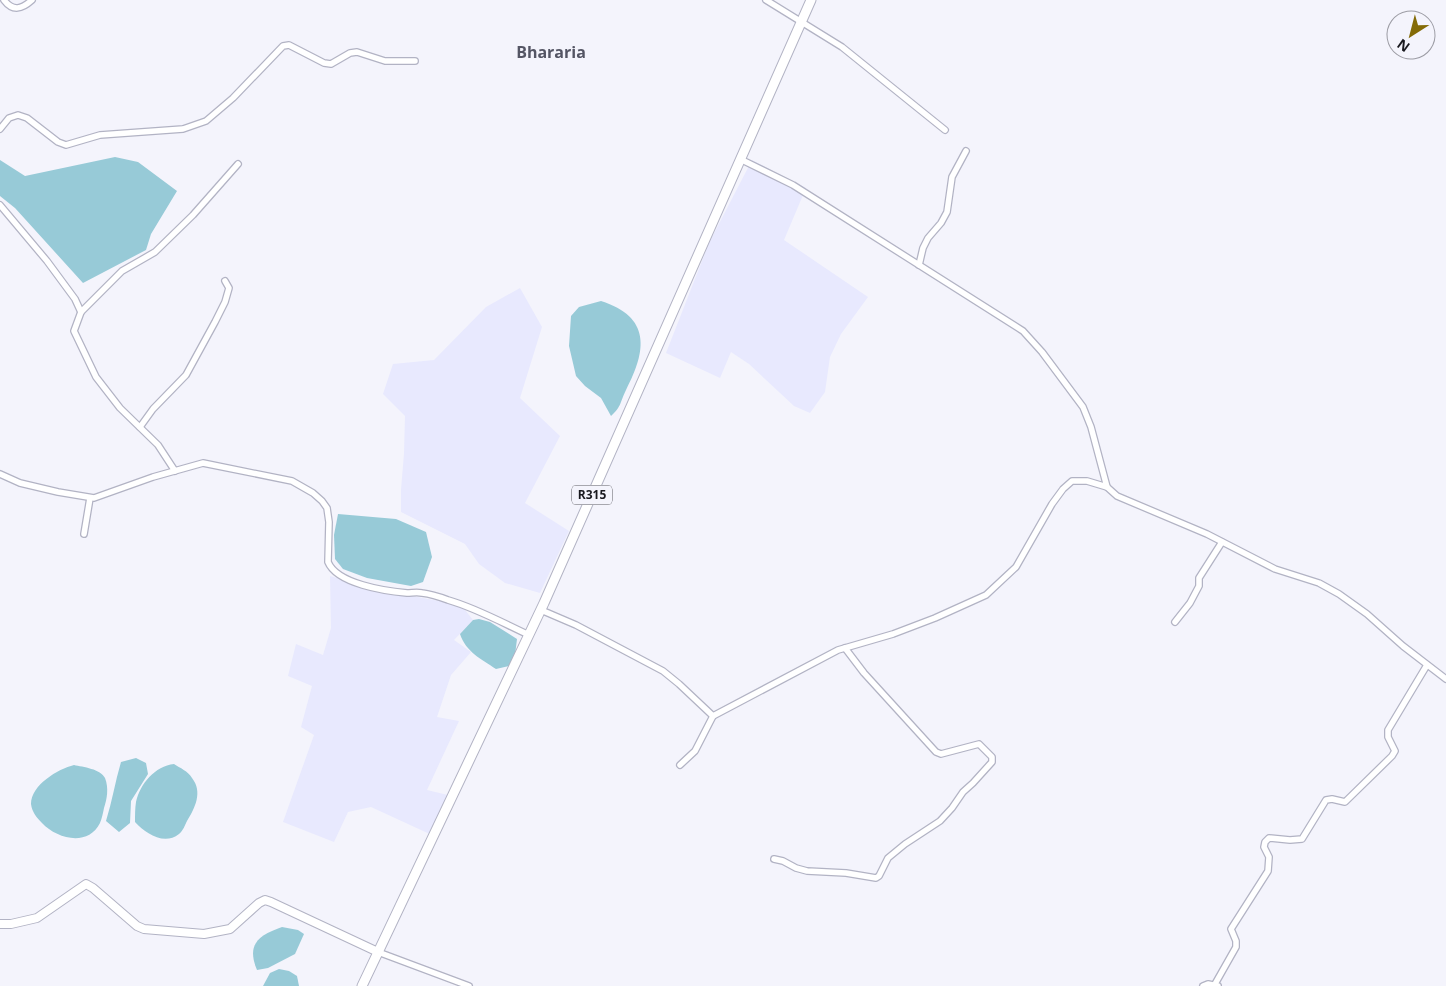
<svg xmlns="http://www.w3.org/2000/svg" width="1446" height="986" font-family="'Open Sans',sans-serif">
<style>
.built{fill:#e8e9fe}
.water{fill:#97cad7}
.lines{fill:none;stroke-linecap:round;stroke-linejoin:round}
.minor-casing{stroke:#b2b3c4;stroke-width:8}
.tertiary-casing{stroke:#b2b3c4;stroke-width:10}
.primary-casing{stroke:#b2b3c4;stroke-width:11}
.minor{stroke:#fff;stroke-width:5.5}
.tertiary{stroke:#fff;stroke-width:8}
.primary{stroke:#fff;stroke-width:9}
.labels{text-anchor:middle;stroke-width:5;stroke-linejoin:round;paint-order:stroke}
.shield{fill:#f4f4fc;stroke:#5b5b61;stroke-width:1}
.shield-label{font-size:12px;font-weight:bold;fill:#19191f}
.quarter-label{font-size:16px;font-weight:bold;fill:#545564;stroke:#f4f4fc}
</style>
<rect width="100%" height="100%" fill="#f4f4fc"/>
<g class="built">
<polygon points="752,160 806,188 784,240 868,297 841,334 830,357 825,392 810,413 794,406 749,364 731,352 720,378 666,353 709,243"/>
<polygon points="520,288 542,327 520,398 560,436 525,503 569,531 540,593 505,583 479,564 465,544 401,512 401,490 404,453 405,416 383,394 393,364 434,360 486,307"/>
<polygon points="330,576 385,591 461,605 473,620 454,640 471,652 451,675 437,717 459,721 427,790 452,796 434,836 371,807 348,812 334,842 283,822 314,735 301,727 312,686 288,676 296,644 323,655 331,628"/>
</g>
<g class="water">
<polygon points="115,157 138,162 177,191 151,234 146,250 83,283 15,208 0,196 0,160 25,176"/>
<path d="M601 301C651 317 647 350 626 390 620 402 622 406 611 416L601 398 585 386 576 376 569 346 571 316 579 307Z"/>
<polygon points="338,514 396,519 426,532 432,557 423,582 411,586 367,578 343,569 335,559 334,535"/>
<path d="M479 619 490 622 517 639 515 655 509 666 496 669C481 659 466 652 460 634L473 620Z"/>
<path d="M136 758 146 763 148 774 131 801 130 823 119 832 106 821C112 802 115 782 121 762Z"/>
<path d="M174 764C180 768 188 771 192 778 203 792 195 808 187 821 185 825 183 831 179 834 164 846 145 833 135 822 135 815 135 808 136 802 140 784 155 766 174 764Z"/>
<path d="M74 765C83 767 101 769 105 778 109 788 107 799 104 808 103 813 102 818 100 823 88 847 57 839 42 823 37 818 32 812 31 804 31 785 58 769 74 765Z"/>
<path d="M282 927 298 930 304 934 295 954 268 968 257 970C246 944 259 935 282 927Z"/>
<polygon points="279,969 289,971 297,976 299,986 263,986 270,973"/>
</g>
<g class="lines">
<g class="minor-casing">
<g id="minor">
<path d="M4 0C13 12 22 9 32 0"/>
<polyline points="766,0 842,47 945,130"/>
<polyline points="0,129 9,118 18,115 27,118 58,142 66,145 100,135 183,129 206,121 233,98 283,46 289,45 324,63 331,64 350,53 357,52 385,61 415,61"/>
<polyline points="740,159 793,185 1023,331 1042,352 1083,407 1091,427 1107,487 1117,496 1207,534 1275,569 1319,583 1339,594 1367,614 1403,646 1446,679"/>
<polyline points="0,205 47,261 75,299 81,312 74,331 96,377 120,408 158,445 175,471"/>
<polyline points="919,265 923,248 928,238 941,223 947,212 952,177 966,151"/>
<polyline points="81,312 122,271 155,252 193,215 238,164"/>
<polyline points="140,427 153,409 186,375 215,322 225,302 229,288 225,281"/>
<path d="M0 474 20 483 58 492 94 498 153 477 203 463 292 481 313 493 322 501 327 508 329 522 328 562C337 584 385 591 407 593 412 593 417 592 422 593 431 594 440 597 448 600 476 608 503 623 529 635"/>
<polyline points="84,534 90,498"/>
<polyline points="541,610 576,625 663,671 679,684 713,716"/>
<polyline points="1175,622 1190,603 1199,586 1199,578 1222,542"/>
<polyline points="680,765 695,751 713,716 838,650 893,634 935,618 986,595 1016,567 1052,504 1063,489 1072,481 1087,481 1107,487"/>
<polyline points="774,859 783,861 796,868 807,871 846,873 876,878 879,876 888,858 905,844 940,821 952,808 963,792 973,783 992,762 992,757 979,744 941,754 936,752 864,673 845,648"/>
<polyline points="378,952 469,986"/>
<polyline points="1215,984 1236,947 1236,941 1231,929 1268,871 1269,857 1264,847 1265,842 1269,838 1290,840 1302,839 1326,800 1332,799 1345,802 1392,756 1395,751 1388,737 1388,730 1427,665"/>
<polyline points="1203,986 1208,984 1218,986"/>
</g>
</g>
<g class="tertiary-casing">
<polyline id="tertiary" points="0,924 11,924 37,918 86,884 93,888 137,926 144,929 204,934 230,929 259,903 265,900 271,902 378,952"/>
</g>
<g class="primary-casing">
<polyline id="primary" points="362,986 544,603 811,0"/>
</g>
<use href="#minor" class="minor"/>
<use href="#tertiary" class="tertiary"/>
<use href="#primary" class="primary"/>
</g>
<g class="labels">
<rect class="shield" x="572" y="485.5" width="40" height="19" rx="4"/>
<g class="shield-label">
<text x="592" y="499">R315</text>
</g>
<g class="quarter-label">
<text x="551" y="58">Bhararia</text>
</g>
</g>
<g transform="translate(1411 35) rotate(216)"><circle r="24" fill="#f4f4fc" stroke="#9c9ca4"/>
<path d="M0-4L9 19L0 12L-9 19Z" fill="#846b07"/>
<text y="-8" font-size="14" font-weight="bold" text-anchor="middle" fill="#19191f">N</text>
</g>
</svg>
